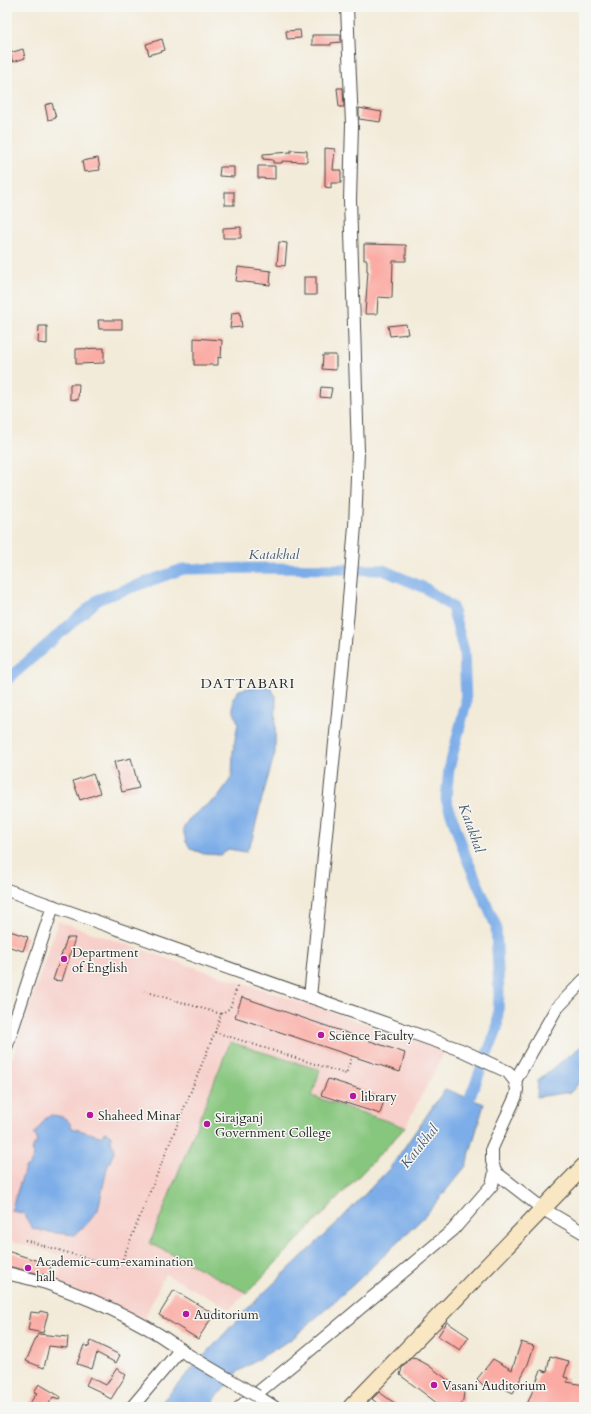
<svg xmlns="http://www.w3.org/2000/svg" width="591" height="1414" font-family="Cardo,serif">
<style>
.built{fill:#f7d0cb}
.green{fill:#86c67d;stroke:#587854}
.water{fill:#7dade8;stroke:#546c8a}
.lines{fill:none;stroke-linecap:round;stroke-linejoin:round}
.canal{stroke:#7dade8;stroke-width:11}
.building{fill:#faaca4}
.street-casing{stroke:#494845;stroke-width:14}
.secondary-casing{stroke:#494845;stroke-width:18}
.path{stroke:#494845;stroke-width:2;stroke-dasharray:1 3;stroke-linecap:butt}
.street{stroke:#fff;stroke-width:12}
.secondary{stroke:#f9e7c3;stroke-width:16}
.street-bridge-casing{stroke:#494845;stroke-width:14;stroke-linecap:butt}
.street-bridge{stroke:#fff;stroke-width:12}
.poi-dot{fill:#b5179e;stroke:#f6f6f2;stroke-width:1.5}
.labels{text-anchor:middle;stroke-width:3;stroke-linejoin:round;paint-order:stroke}
.poi-label{font-size:13px;fill:#2b2b2b;stroke:#f6f6f2;text-anchor:start}
.water-label{font-size:14px;font-style:italic;fill:#48586d;stroke:#f6f6f2}
.neighbourhood-label{font-size:14px;letter-spacing:1px;fill:#2b2b2b;stroke:#f6f6f2}
</style>
<rect width="100%" height="100%" fill="#f6f6f2"/>
<filter id="ink" filterUnits="userSpaceOnUse"><feTurbulence type="fractalNoise" baseFrequency=".025" numOctaves="2"/><feDisplacementMap in="SourceGraphic" scale="8" xChannelSelector="R" yChannelSelector="G"/><feConvolveMatrix kernelMatrix="1 2 1 2 8 2 1 2 1" color-interpolation-filters="sRGB"/></filter>
<filter id="wash" filterUnits="userSpaceOnUse"><feTurbulence type="fractalNoise" baseFrequency=".012" numOctaves="4" result="noise"/><feDisplacementMap in="SourceGraphic" scale="16" xChannelSelector="R" yChannelSelector="G"/><feGaussianBlur stdDeviation="0.9" result="paint"/><feColorMatrix in="noise" values="0 0 0 0 0 0 0 0 0 0 0 0 0 0 0 0 0 1.4 0 .05"/><feComposite in="paint" operator="in"/></filter>
<g filter="url(#wash)">
<rect width="100%" height="100%" fill="#f3ebd9"/>
<polygon class="built" points="58,921 175,961 331,1012 445,1051 406,1125 410,1121 389,1147 370,1165 319,1220 230,1309 165,1274 143,1322 57,1282 64,1257 7,1240 7,1073"/>
<polygon class="green" points="230,1042 320,1070 312,1096 405,1127 399,1134 247,1293 150,1243"/>
<g class="water">
<polygon points="269,686 276,696 275,753 261,802 252,840 246,852 228,849 221,855 204,854 191,849 186,842 183,829 188,820 201,809 217,798 232,777 233,751 238,723 233,709 233,698 239,690 254,687"/>
<polygon points="584,1044 584,1077 571,1092 537,1097 538,1080"/>
<polygon points="445,1089 484,1104 466,1166 425,1216 354,1284 293,1338 236,1373 209,1407 157,1407 248,1308 342,1218 390,1168"/>
<path d="M51 1115C62 1116 68 1117 72 1128L103 1137 105 1132 111 1135V1142L115 1149 107 1168 98 1210 87 1224 75 1235 47 1232 32 1228 23 1213 11 1211 25 1168 30 1165 34 1155 32 1150 34 1145 36 1144 37 1138 34 1135 45 1119Z"/>
</g>
<g class="lines">
<polyline class="canal" points="7,680 99,599 183,569 277,568 383,570 425,588 452,607 464,651 466,703 449,769 446,799 466,857 496,926 499,994 497,1029 464,1112"/>
</g>
<g id="blocks">
<g class="building">
<polygon points="300,30 301,38 287,39 286,31"/>
<polygon points="312,35 341,35 341,42 331,43 331,45 312,45"/>
<polygon points="162,39 165,50 149,55 146,44"/>
<polygon points="23,49 25,58 13,62 10,53"/>
<polygon points="337,88 343,88 344,107 339,107"/>
<polygon points="52,103 56,118 48,120 45,105"/>
<polygon points="359,108 382,112 380,122 359,119"/>
<polygon points="325,148 335,149 333,170 341,170 341,183 331,183 331,188 325,187"/>
<polygon points="291,150 307,151 307,162 282,161 282,163 273,163 273,160 263,159 263,154 291,152"/>
<polygon points="98,158 100,170 84,172 82,161"/>
<polygon points="258,166 275,166 275,179 258,178"/>
<polygon points="220,167 234,167 234,177 219,176"/>
<rect x="225" y="192" width="9" height="13"/>
<polygon points="241,227 241,238 223,238 223,228"/>
<polygon points="279,242 287,243 285,266 277,265"/>
<polygon points="364,244 406,245 406,261 393,261 392,298 378,297 377,314 365,314 368,271 367,271 367,260 364,260"/>
<polygon points="238,267 271,271 270,285 236,281"/>
<rect x="304" y="277" width="12" height="18"/>
<polygon points="240,312 242,327 230,328 232,313"/>
<polygon points="98,320 122,320 122,329 99,329"/>
<polygon points="406,324 408,334 390,336 388,326"/>
<polygon points="39,326 47,326 47,344 38,343"/>
<polygon points="194,338 222,340 221,358 218,357 218,365 194,365"/>
<polygon points="104,348 104,363 76,364 76,349"/>
<polygon points="323,355 336,355 336,370 322,369"/>
<polygon points="70,384 79,384 78,400 70,399"/>
<polygon points="321,387 332,388 330,398 320,397"/>
<polygon points="131,758 139,788 122,792 114,762"/>
<polygon points="93,774 100,793 80,800 73,781"/>
<polygon points="7,930 28,937 23,951 7,946"/>
<polygon points="67,938 75,938 62,981 53,980"/>
<polygon points="242,997 405,1053 400,1072 235,1017"/>
<polygon points="328,1079 385,1097 380,1114 321,1095"/>
<polygon points="7,1251 51,1265 48,1276 7,1266"/>
<polygon points="174,1290 214,1314 198,1339 159,1315"/>
<polygon points="40,1311 48,1313 43,1333 28,1330 31,1312 39,1313"/>
<polygon points="447,1322 469,1337 460,1350 438,1336"/>
<polygon points="38,1334 68,1337 67,1348 49,1346 44,1368 26,1361"/>
<polygon points="91,1341 120,1355 116,1363 97,1353 92,1369 77,1364 84,1345 89,1347"/>
<polygon points="521,1342 534,1346 528,1364 513,1393 493,1383 487,1389 477,1379 493,1359 512,1370"/>
<polygon points="550,1356 569,1361 564,1377 568,1378 567,1382 584,1385 584,1395 582,1407 526,1407 541,1370 547,1372"/>
<polygon points="411,1358 417,1359 428,1365 464,1392 463,1400 459,1407 442,1407 400,1375 402,1368"/>
<polygon points="117,1368 126,1375 111,1399 102,1394 103,1393 86,1385 90,1377 106,1385"/>
<polygon points="39,1384 61,1397 60,1399 53,1397 47,1407 27,1407 37,1393 34,1392"/>
<polygon points="379,1392 400,1407 382,1407 372,1399"/>
</g>
</g>
</g>
<g filter="url(#ink)">
<use href="#blocks" fill-opacity="0" stroke="#494845" stroke-width="1"/>
<g class="lines">
<g class="street-casing">
<g id="street">
<polyline points="7,890 461,1050 508,1072 515,1081 517,1089 516,1096 492,1148 492,1161 495,1172 543,1209 584,1233"/>
<polyline points="310,997 348,611 355,526 358,452 350,200 352,124 347,7"/>
<polyline points="7,1045 53,906"/>
<polyline points="515,1081 556,1009 584,980"/>
<path d="M7 1273C22 1277 37 1280 52 1285 97 1301 150 1325 188 1355"/>
<polyline points="257,1396 274,1407"/>
<polyline points="132,1407 181,1349"/>
<polyline points="240,1407 304,1355 453,1230 492,1185 495,1172"/>
</g>
</g>
<g class="secondary-casing">
<polyline id="secondary" points="351,1407 584,1166"/>
</g>
<g class="path">
<polyline points="221,1014 230,1008 238,984"/>
<polyline points="215,1032 346,1074 352,1056"/>
<polyline points="25,1240 119,1268 215,1032 221,1014 144,991"/>
</g>
<use href="#street" class="street"/>
<use href="#secondary" class="secondary"/>
<g class="street-bridge-casing">
<polyline id="street-bridge" points="188,1355 257,1396"/>
</g>
<use href="#street-bridge" class="street-bridge"/>
</g>
</g>
<g class="poi-dot">
<circle cx="64" cy="959" r="4"/>
<circle cx="321" cy="1035" r="4"/>
<circle cx="353" cy="1096" r="4"/>
<circle cx="90" cy="1115" r="4"/>
<circle cx="207" cy="1124" r="4"/>
<circle cx="28" cy="1268" r="4"/>
<circle cx="186" cy="1314" r="4"/>
<circle cx="434" cy="1385" r="4"/>
</g>
<g class="labels">
<g class="poi-label">
<text x="72" y="957">Department<tspan x="72" dy="15">of English</tspan></text>
<text x="329" y="1040">Science Faculty</text>
<text x="361" y="1101">library</text>
<text x="98" y="1120">Shaheed Minar</text>
<text x="215" y="1122">Sirajganj<tspan x="215" dy="15">Government College</tspan></text>
<text x="36" y="1266">Academic-cum-examination<tspan x="36" dy="15">hall</tspan></text>
<text x="194" y="1319">Auditorium</text>
<text x="442" y="1390">Vasani Auditorium</text>
</g>
<g class="water-label">
<text x="274" y="559">Katakhal</text>
<text transform="translate(472 828) rotate(70)" y="5">Katakhal</text>
<text transform="translate(419 1146) rotate(-51)" y="5">Katakhal</text>
</g>
<g class="neighbourhood-label">
<text x="248" y="688">DATTABARI</text>
</g>
</g>
<rect width="591" height="1414" fill="none" stroke="#f6f6f2" stroke-width="24"/>
</svg>
